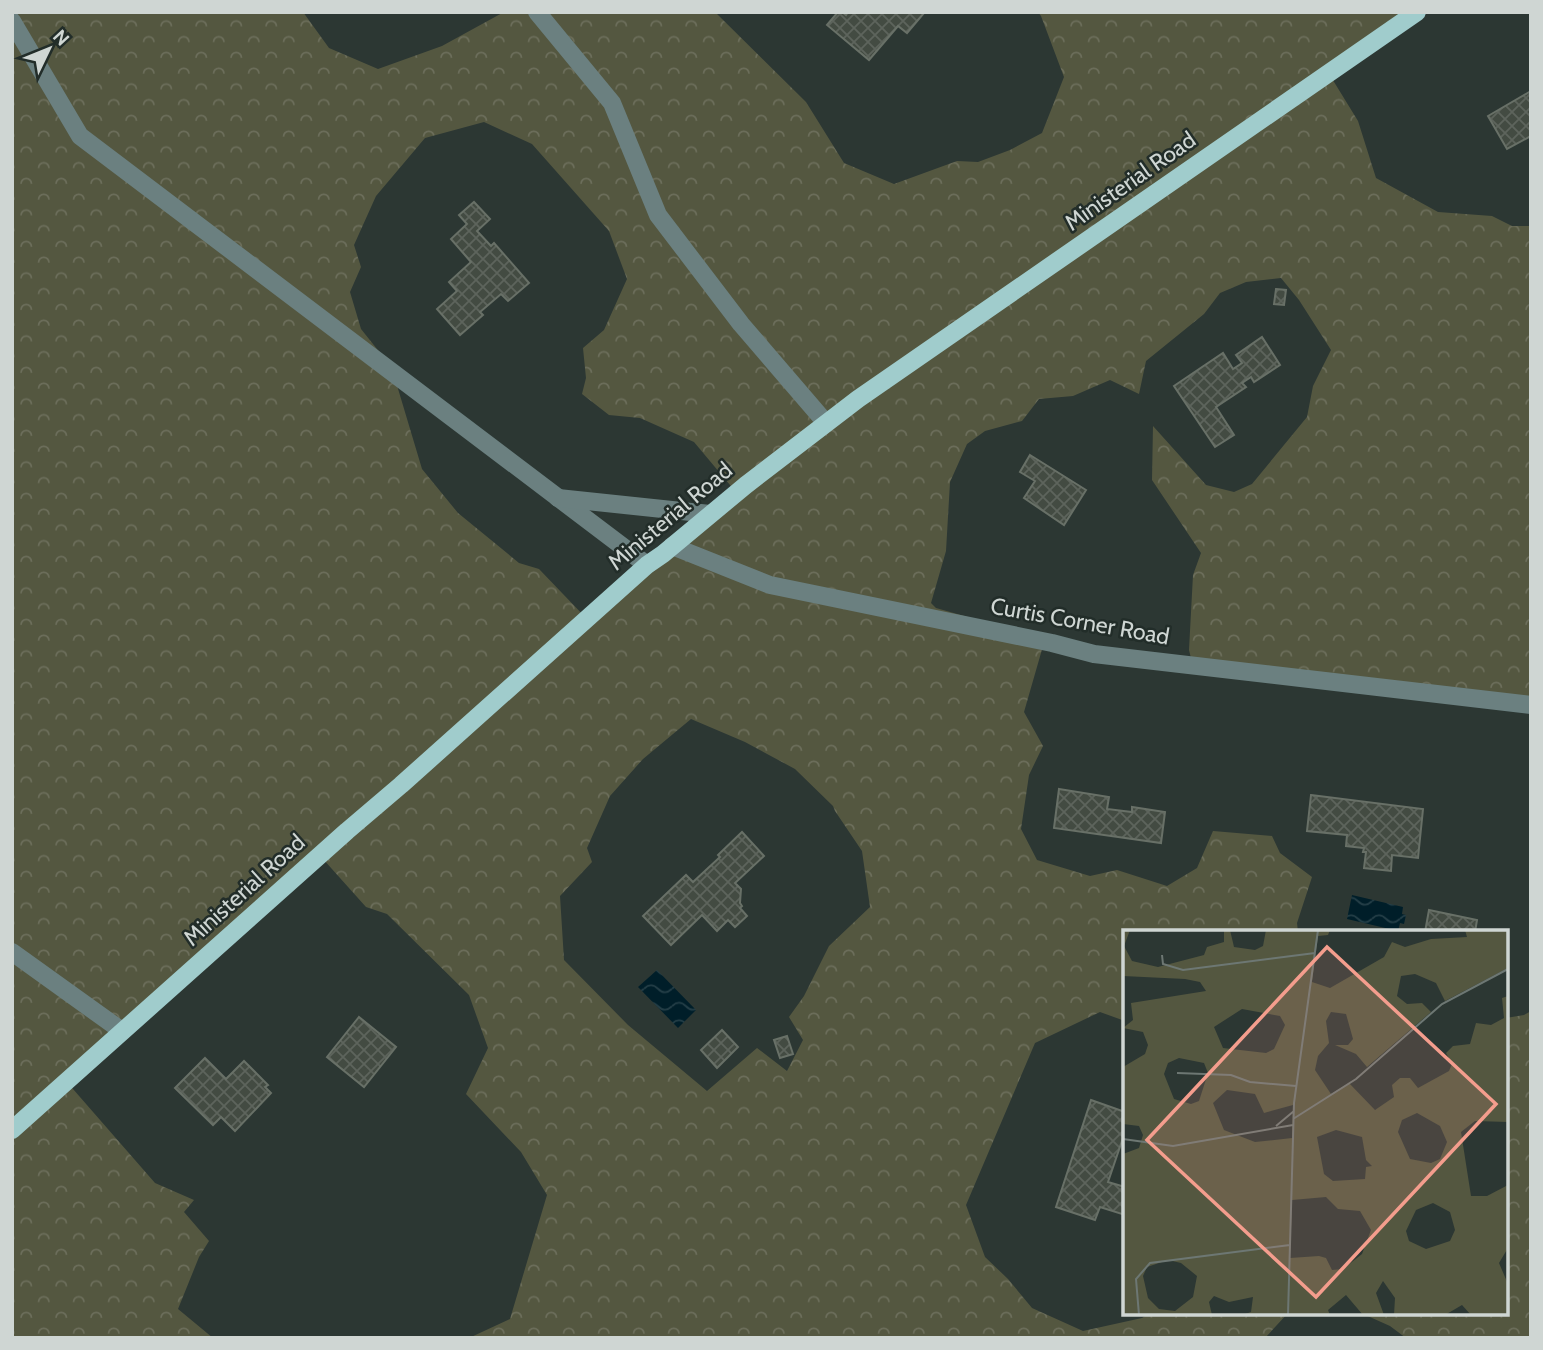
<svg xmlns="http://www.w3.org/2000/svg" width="1543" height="1350" font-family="Cabin,sans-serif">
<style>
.forest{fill:url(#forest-crowns);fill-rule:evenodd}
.water{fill:url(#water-waves)}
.building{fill:url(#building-cross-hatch);stroke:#687067;stroke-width:2}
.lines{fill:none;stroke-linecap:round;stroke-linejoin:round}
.minor{stroke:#6b8080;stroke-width:18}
.major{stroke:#a0cccc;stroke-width:18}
.labels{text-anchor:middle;stroke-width:5;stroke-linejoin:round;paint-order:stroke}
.street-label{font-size:23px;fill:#cfd6d3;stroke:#222d29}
.inset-road{fill:none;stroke:#6d7773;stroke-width:2}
.view{fill:#f49d8d;fill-opacity:0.15;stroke:#f49d8d;stroke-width:3.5}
.inset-edge{fill:none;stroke:#cfd6d3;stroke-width:3.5}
</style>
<defs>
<pattern id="forest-crowns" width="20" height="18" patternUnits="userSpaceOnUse" patternTransform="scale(1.75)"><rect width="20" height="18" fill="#545740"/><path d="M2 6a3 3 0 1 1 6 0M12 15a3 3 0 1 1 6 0" fill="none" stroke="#6c6e5b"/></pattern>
<pattern id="water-waves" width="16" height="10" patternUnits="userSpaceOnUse" patternTransform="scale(1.75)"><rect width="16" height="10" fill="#001e29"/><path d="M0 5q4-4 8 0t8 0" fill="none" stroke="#243e47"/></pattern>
<pattern id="building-cross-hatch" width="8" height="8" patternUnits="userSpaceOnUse" patternTransform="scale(1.75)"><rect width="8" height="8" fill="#434b42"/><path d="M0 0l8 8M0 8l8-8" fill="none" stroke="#5d645c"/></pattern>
</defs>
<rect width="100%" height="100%" fill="#2c3733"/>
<g class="forest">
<path d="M12 12H303L329 48 378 69 442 46 504 12H715L806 102 844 163 894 184 957 161 978 162 1010 150 1042 133 1064 77 1041 16 1038 12H1417L1331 77 1358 121 1376 178 1438 212 1492 216 1512 226H1531V701L1192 662 1189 650 1193 575 1201 553 1152 480 1153 426 1206 485 1234 492 1252 484 1307 417 1313 386 1331 350 1299 300 1281 278 1246 282 1220 293 1204 314 1146 361 1139 394 1110 380 1073 396 1039 399 1022 421 985 431 967 444 950 482 946 551 931 603 936 608 1045 639 1024 712 1043 746 1029 775 1021 829 1037 860 1090 876 1117 870 1167 886 1197 868 1213 831 1272 836 1280 853 1312 877 1297 923 1298 932H1125V1021L1100 1012 1035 1043 966 1205 985 1257 1008 1279 1032 1308 1083 1331 1142 1318 1150 1313H1288L1265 1338H469L510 1319 547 1195 521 1152 466 1094 488 1048 469 995 387 914 366 907 323 859 66 1081 155 1183 194 1200 184 1212 209 1241 199 1257 178 1309 213 1338H12ZM484 122 532 144 609 231 627 279 604 330 583 348 586 378 582 394 609 415 640 418 694 442 735 491 586 618 539 569 519 563 458 513 422 469 393 372 385 359 361 329 350 292 361 267 354 245 376 196 425 138ZM691 719 745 742 795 769 833 806 835 811 862 851 870 907 829 946 804 996 789 1017 803 1040 787 1071 757 1048 707 1091 628 1025 564 960 560 896 592 862 587 848 610 796 643 759Z"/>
<polygon points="1531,1011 1531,1338 1406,1338 1390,1326 1361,1313 1506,1313 1506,1018 1524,1015"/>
</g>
<g class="water">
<polygon points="1352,895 1403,907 1402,914 1406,915 1404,924 1400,923 1398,931 1347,919"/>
<polygon points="657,970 696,1010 678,1028 638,987"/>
</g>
<g class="building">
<polygon points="838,12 842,12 846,15 848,12 924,13 907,33 898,26 869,60 827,25"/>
<polygon points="1531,91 1531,136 1507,149 1488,116"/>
<polygon points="474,202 490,219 477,231 491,246 494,243 529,283 508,301 501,294 480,312 483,315 460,335 437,309 457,291 449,282 471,262 451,239 467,224 459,215"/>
<polygon points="1276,289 1286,290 1284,305 1274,304"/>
<polygon points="1262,337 1280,365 1254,382 1251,377 1242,383 1246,387 1216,407 1234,435 1215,447 1174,386 1223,353 1233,369 1242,363 1236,355"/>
<polygon points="1030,455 1086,490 1064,525 1024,498 1035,481 1020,472"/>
<polygon points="1059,789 1109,797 1107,809 1132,812 1132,807 1165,812 1161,843 1054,828"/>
<polygon points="1311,795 1423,809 1418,858 1392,855 1391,871 1364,868 1366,852 1363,852 1364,848 1346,846 1347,835 1307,831"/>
<polygon points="742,832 764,856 735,883 741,889 740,903 742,906 740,908 747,916 735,927 728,920 717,931 702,915 671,945 643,916 686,875 693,882 720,857 718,855"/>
<polygon points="1429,910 1477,920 1475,932 1425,932"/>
<polygon points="359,1017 396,1047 364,1087 327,1057"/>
<polygon points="722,1030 738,1047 717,1068 701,1050"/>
<polygon points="787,1036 793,1054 780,1058 774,1040"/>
<polygon points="205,1058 226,1079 244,1061 268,1085 265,1087 271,1093 235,1131 221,1117 213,1125 175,1088"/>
<polygon points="1091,1100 1125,1112 1125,1132 1108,1182 1125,1187 1125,1215 1100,1207 1095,1220 1056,1207"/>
</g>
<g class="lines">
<g class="minor">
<polyline points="537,12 612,103 658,215 741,324 826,423"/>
<polyline points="12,21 80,136 647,565"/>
<polyline points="558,498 710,514"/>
<polyline points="672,546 770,585 1052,643 1094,654 1531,705"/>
<polyline points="12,952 122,1031"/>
</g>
<polyline class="major" points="12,1130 347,831 401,785 647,565 663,554 746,485 858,399 1417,12"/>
</g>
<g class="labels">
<g class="street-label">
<text transform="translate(1130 181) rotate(-35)" y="8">Ministerial Road</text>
<text transform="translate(670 516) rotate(-40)" y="8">Ministerial Road</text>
<text transform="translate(1080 621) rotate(10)" y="8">Curtis Corner Road</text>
<text transform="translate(244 890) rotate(-42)" y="8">Ministerial Road</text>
</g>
</g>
<g transform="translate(1123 930)">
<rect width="385" height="385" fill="#2c3733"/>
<path d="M0 0H7L1 16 9 31 35 37 81 25 84 17 101 12V0H107L111 17 132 20 140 16 143 0H207L205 5 195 6 189 52 207 58 261 27 269 12 282 17 308 9 344 7 342 0H385V38L322 71 313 53 292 44 278 46 274 66 284 74 299 73 308 82 244 137 233 124 212 115H225L230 109 223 84 208 82 203 91 206 113 195 126 192 140 208 164 226 153 252 180 271 167 269 155 277 148H287L295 158 326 141 329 134 323 123 330 116 347 114 353 93 368 95 381 88 379 68 385 66V192L352 191 338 202 348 266H364L385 255V318L376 333 385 354V385H348L339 375 322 385H271L272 368 260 351 253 363 261 385H240L223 365 205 380 207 385H119L128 382 130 367 106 372 91 366 86 372 89 385H0V224L16 218 20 205 16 196 0 194V137L22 124 25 115 20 102 0 98 10 90 8 73 83 61 77 52 62 49 0 46ZM119 79 157 86 162 95 151 119 143 123 100 118 91 97ZM56 128 81 133 85 143 76 171 68 174 51 169 41 144 45 133ZM104 160 132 164 141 183 170 175 169 208 132 212 101 200 90 173ZM294 183 317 196 324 212 317 229 308 233 287 229 275 202 279 190ZM213 200 239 207 243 230 249 236 243 237 242 249 210 251 201 244 194 207ZM203 267 215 279 237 281 248 300 239 324 220 339 209 340 203 328 196 326 167 328 169 270ZM310 273 327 282 332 300 327 311 303 319 286 311 283 301 293 280ZM45 330 58 333 74 346 70 367 52 381 36 379 25 368 20 346 24 337Z" fill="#545740" fill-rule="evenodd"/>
<path class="inset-road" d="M39 25 40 34 60 40 192 23M54 143 108 145 127 152 173 156M170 189 233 149 319 74 385 39M153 196 171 181M0 209 50 216 170 195M16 385 13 349 27 333 167 315M165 385 171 173 195 0"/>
<path class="view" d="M204 17 373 174 193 367 24 210Z"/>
<rect width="385" height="385" class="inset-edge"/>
</g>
<rect width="1543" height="1350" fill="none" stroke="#cfd6d3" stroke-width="28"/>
<g transform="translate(49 49) rotate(47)" stroke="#222d29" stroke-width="5" paint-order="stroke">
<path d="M0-5L12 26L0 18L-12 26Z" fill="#cfd6d3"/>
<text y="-10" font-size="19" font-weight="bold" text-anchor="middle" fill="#cfd6d3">N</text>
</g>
</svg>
